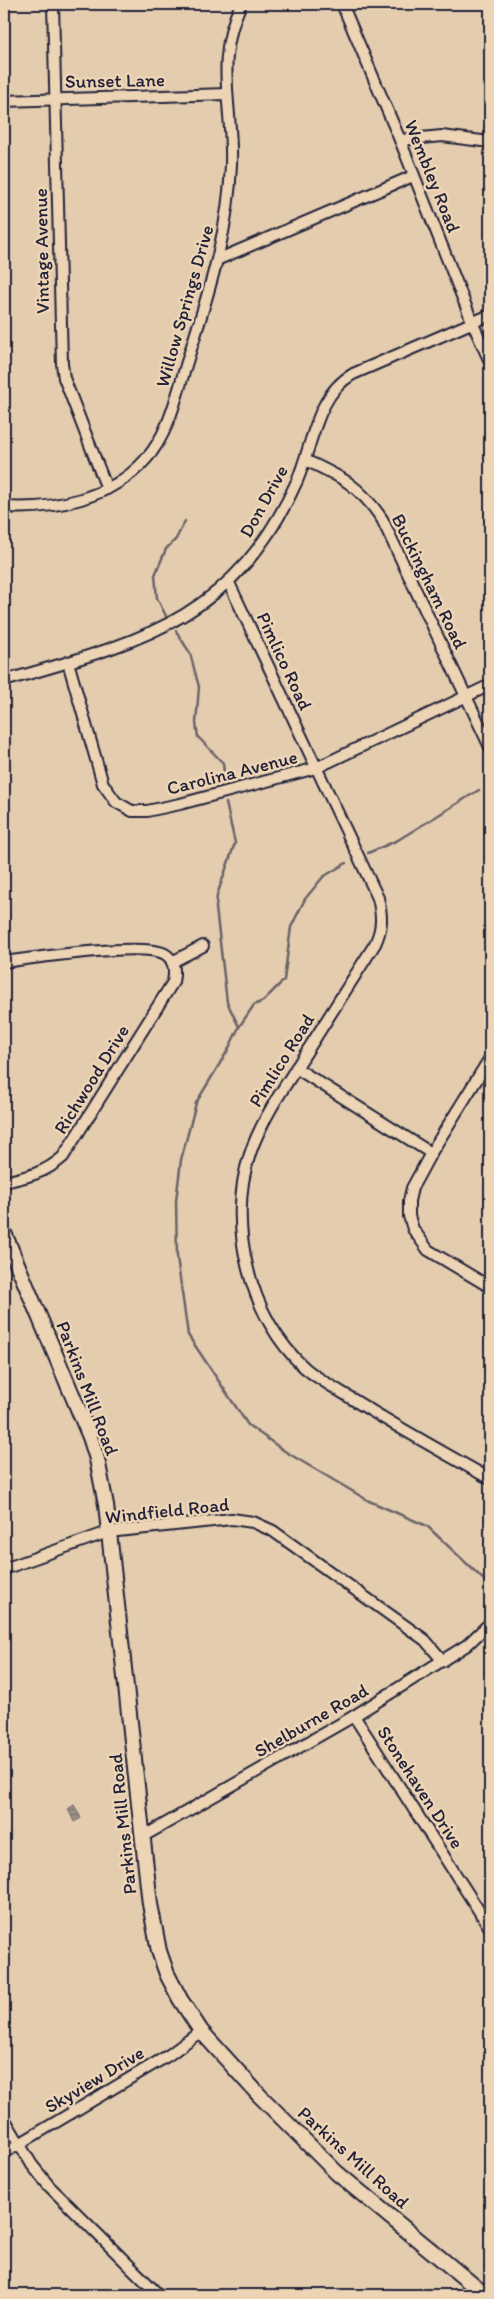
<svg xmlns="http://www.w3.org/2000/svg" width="494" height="2299" font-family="Itim,sans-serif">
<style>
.water{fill:url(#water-rules);stroke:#6b6367}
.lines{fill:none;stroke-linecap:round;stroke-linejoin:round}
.stream{stroke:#6b6367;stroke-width:2.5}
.street-casing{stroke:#22223b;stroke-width:14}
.secondary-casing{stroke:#22223b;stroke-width:18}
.street{stroke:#ecd4b4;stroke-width:10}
.secondary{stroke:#ecd4b4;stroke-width:14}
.labels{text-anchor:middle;stroke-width:5;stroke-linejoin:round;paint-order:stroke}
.street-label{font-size:19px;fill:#22223b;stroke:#ecd4b4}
</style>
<defs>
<pattern id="water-rules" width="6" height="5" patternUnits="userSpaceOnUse" patternTransform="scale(1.25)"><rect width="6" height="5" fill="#9c8f85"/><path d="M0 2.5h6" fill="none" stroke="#7f746e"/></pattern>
</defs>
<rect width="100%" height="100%" fill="#e4cdaf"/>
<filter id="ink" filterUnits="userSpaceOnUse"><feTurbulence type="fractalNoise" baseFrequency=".02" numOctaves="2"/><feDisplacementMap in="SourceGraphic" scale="10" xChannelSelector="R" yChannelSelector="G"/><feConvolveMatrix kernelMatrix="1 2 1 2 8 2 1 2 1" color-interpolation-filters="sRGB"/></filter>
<g filter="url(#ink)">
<polygon class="water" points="74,1805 81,1818 74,1822 68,1809"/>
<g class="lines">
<g class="stream">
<polyline points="166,616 157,598 155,575 166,549 176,539 185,521"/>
<polyline points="176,631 190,653 199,687 196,723 198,737 223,763 225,783"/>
<polyline points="226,803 235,843 217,895 216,908 227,1002 239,1027"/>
<polyline points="368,853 398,840 479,790"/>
<polyline points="346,863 323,877 305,899 291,927 284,980 263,1001 254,1005 239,1027 228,1050 196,1103 181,1160 176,1201 177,1257 188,1335 248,1425 286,1452 369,1501 427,1526 484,1580 490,1590"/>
</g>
<g class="street-casing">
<g id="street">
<polyline points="53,4 62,364 64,378 107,489"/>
<polyline points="342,4 400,140 473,324 490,362"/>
<polyline points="4,101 227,94"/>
<polyline points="400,140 442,136 490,142"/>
<polyline points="219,259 413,176"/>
<path d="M305 460C342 477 359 485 382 519L490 747"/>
<path d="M4 507C54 510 111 499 146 459 169 434 177 394 187 362 207 297 229 233 231 164 233 105 214 61 241 4"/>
<path d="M229 583 378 898C382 915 383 927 375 944L276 1100C266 1117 256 1135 250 1154 226 1224 250 1319 305 1368 318 1379 335 1388 349 1397 395 1426 443 1452 490 1479"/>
<polyline points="68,662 103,784 116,802 132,811 147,811 180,804 316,768 490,685"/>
<path d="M4 681C138 642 234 621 297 481 313 444 316 395 353 374L490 315"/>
<path d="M4 962C32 958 144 942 165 954 175 960 175 972 173 982L63 1157C45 1173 27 1177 4 1182"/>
<polyline points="172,962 203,946"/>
<polyline points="490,1058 431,1153 412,1188 409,1201 409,1216 413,1229 428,1250 490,1287"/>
<polyline points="296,1068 431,1153"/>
<polyline points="4,1569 108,1532 232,1519 253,1522 273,1531 425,1640 443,1661"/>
<polyline points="354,1716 490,1928"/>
<polyline points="142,1837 354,1716 467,1645 490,1623"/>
<polyline points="4,2118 32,2165 49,2186 159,2295"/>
<polyline points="4,2153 169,2055 201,2031"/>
</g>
</g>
<g class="secondary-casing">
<polyline id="secondary" points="4,1233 90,1437 97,1459 106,1505 150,1904 159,1951 167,1974 180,1999 201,2031 259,2095 337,2173 485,2295"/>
</g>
<use href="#street" class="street"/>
<use href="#secondary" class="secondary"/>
</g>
</g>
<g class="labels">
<g class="street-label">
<text transform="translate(115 80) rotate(-1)" y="7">Sunset Lane</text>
<text transform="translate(433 176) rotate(68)" y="7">Wembley Road</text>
<text transform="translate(41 251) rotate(-91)" y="7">Vintage Avenue</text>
<text transform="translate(184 306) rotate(-74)" y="7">Willow Springs Drive</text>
<text transform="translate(263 501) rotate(-61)" y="7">Don Drive</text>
<text transform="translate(430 581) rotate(64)" y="7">Buckingham Road</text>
<text transform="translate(285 661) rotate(65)" y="7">Pimlico Road</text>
<text transform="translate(232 772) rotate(-14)" y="7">Carolina Avenue</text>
<text transform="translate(281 1060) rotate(-58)" y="7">Pimlico Road</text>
<text transform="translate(91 1079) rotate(-58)" y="7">Richwood Drive</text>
<text transform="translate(88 1388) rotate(69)" y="7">Parkins Mill Road</text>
<text transform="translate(167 1510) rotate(-6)" y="7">Windfield Road</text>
<text transform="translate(311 1720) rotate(-30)" y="7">Shelburne Road</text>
<text transform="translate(421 1787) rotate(57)" y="7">Stonehaven Drive</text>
<text transform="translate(122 1824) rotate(-96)" y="7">Parkins Mill Road</text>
<text transform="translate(94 2079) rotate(-31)" y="7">Skyview Drive</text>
<text transform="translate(354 2157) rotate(42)" y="7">Parkins Mill Road</text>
</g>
</g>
<rect width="494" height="2299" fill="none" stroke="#ecd4b4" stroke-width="20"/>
<rect x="10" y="10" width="474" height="2279" fill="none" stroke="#22223b" stroke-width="2" filter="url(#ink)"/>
</svg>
